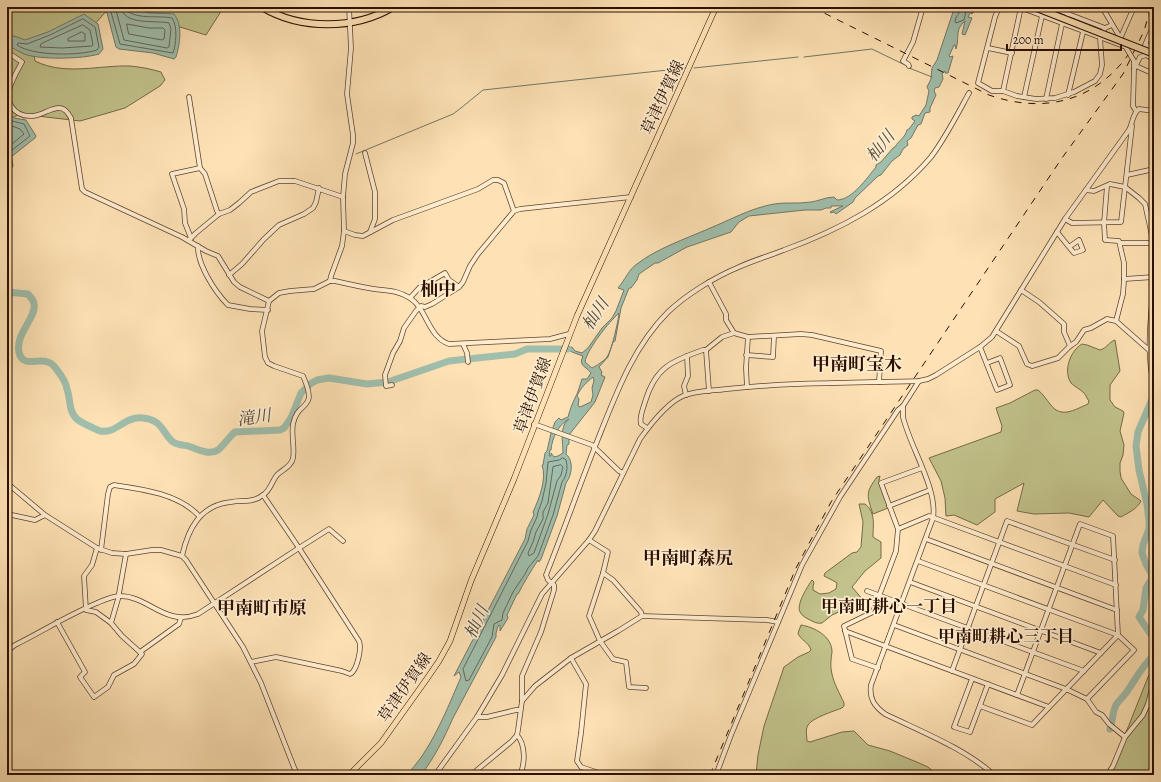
<svg xmlns="http://www.w3.org/2000/svg" width="1161" height="782" font-family="Alegreya,'Noto Serif JP',serif">
<style>
.green{fill:#c2c38c;stroke:#766a46}
.water{fill:#a0beac;stroke:#717867;fill-rule:evenodd}
.lines{fill:none;stroke-linecap:round;stroke-linejoin:round}
.shore{stroke:#666756;stroke-width:1}
.stream{stroke:#717867;stroke-width:1}
.river{stroke:#a0beac;stroke-width:7}
.minor-casing{stroke:#60442d;stroke-width:5.5}
.major-casing{stroke:#2b1000;stroke-width:6}
.highway-casing{stroke:#2b1000;stroke-width:8}
.minor{stroke:#feeccf;stroke-width:4}
.major{stroke:#fee2b5;stroke-width:5}
.highway{stroke:#fee2b5;stroke-width:6}
.rail{stroke:#2b1000;stroke-width:1;stroke-dasharray:7 7;stroke-linecap:butt}
.highway-bridge-casing{stroke:#2b1000;stroke-width:8;stroke-linecap:butt}
.highway-bridge{stroke:#fee2b5;stroke-width:6}
.labels{text-anchor:middle;stroke-width:3.5;stroke-linejoin:round;paint-order:stroke}
.street-label{font-size:16px;fill:#2b1000;stroke:#feeccf}
.water-label{font-size:17px;font-style:italic;fill:#544d3c;stroke:#feeccf}
.neighbourhood-label{font-size:17px;font-weight:bold;fill:#2b1000;stroke:#feeccf}
.quarter-label{font-size:18px;font-weight:bold;fill:#2b1000;stroke:#feeccf}
</style>
<rect width="100%" height="100%" fill="#fee2b5"/>
<filter id="stains"><feTurbulence type="fractalNoise" baseFrequency=".005" numOctaves="4"/><feColorMatrix values="0 0 0 0 .2 0 0 0 0 .09 0 0 0 0 .02 0 0 0 .5 -.17"/></filter>
<radialGradient id="worn" r=".72"><stop offset=".6" stop-color="#630" stop-opacity="0"/><stop offset="1" stop-color="#630" stop-opacity=".3"/></radialGradient>
<g class="green">
<path d="M7 7H110L94 25 34 54 35 61C65 76 99 65 130 66 141 67 151 69 161 72L165 80 160 86 125 108 80 121 20 114 12 118 10 145 13 166 7 176Z"/>
<polygon points="115,7 222,7 220,13 206,35"/>
<path d="M1115 340 1120 371 1110 385V400L1115 407 1123 411 1124 413 1120 431 1124 445 1123 455 1120 463V471L1121 478 1131 494 1141 501C1137 509 1128 513 1121 517L1118 516 1103 500 1089 517 1069 513 1034 514 1017 511 1024 483 995 499V512L977 525 954 515 946 516 945 498 941 481 929 458 1001 432 1002 426 996 408 1010 403 1035 390H1038C1043 394 1046 399 1050 404 1061 419 1074 410 1088 404L1089 401C1087 399 1086 395 1084 393 1080 389 1075 387 1071 383 1063 371 1070 351 1082 344L1087 345 1100 350C1107 348 1109 342 1115 340Z"/>
<path d="M880 476 879 481 888 508 873 514C867 496 865 493 877 477Z"/>
<path d="M859 504H865C876 512 873 526 873 537L881 542V558L865 571 852 587 864 601 832 615 822 623C817 624 814 622 810 620 806 618 802 616 800 612 796 604 808 586 812 580L814 582 813 587V590L820 594 829 593 836 589 837 583 832 580 824 576 825 573 852 553 857 552 861 547 863 522Z"/>
<path d="M801 625C814 627 832 636 832 652 831 659 830 666 832 674 834 684 840 694 844 703V706L842 708C834 711 812 718 808 725 805 730 807 736 807 741L810 742 842 732 854 731 868 745 890 751 919 763 928 767 938 775H756L758 755 764 726 784 667 798 657 809 652 811 650C809 642 800 640 798 633Z"/>
<polygon points="1154,666 1154,775 1107,775 1129,725 1148,677"/>
</g>
<g class="water">
<path d="M99 7H122L150 13 174 14C183 26 180 43 176 57L174 59 153 53 119 49 116 47 107 13Z"/>
<path d="M958 7H976L973 13 971 14V11L968 17 972 18 965 35 962 34 965 21C954 31 960 37 956 49L955 45H954L949 56 950 57 953 56 948 73H945V71L942 73 943 79 939 87 935 88 934 91 936 95 930 108V112L925 113 921 124 918 125 911 138 907 141 908 145 903 149 900 155 892 161 881 175 878 176 855 198 853 202 836 214 834 212 831 213 830 212 843 206H831V208H826L821 210H805L749 216 739 222 731 232 687 247 658 263H655L639 274 637 280 631 288H629L621 308 615 341 613 342 608 357 599 367 602 372 601 375 605 377 595 402 569 435V444L567 445 566 454C574 461 572 475 566 483L557 516 541 559 539 562 538 560C531 571 524 582 518 594H517L507 615 508 618 500 631V625L498 626 496 633V637L453 718C444 738 435 757 421 775H406C430 753 448 707 461 677L459 672 454 676 525 539 527 529 534 515 533 512C539 499 547 479 542 465H543L545 453 547 451 551 433 555 422 559 418 561 420 568 417C570 410 572 404 575 398 578 393 580 385 582 379H587L591 373C586 366 578 366 583 356L572 352 569 350H559L561 348 572 347 575 351 582 353 588 348 602 328 612 318 616 311 624 290 618 288C625 280 629 269 637 264 656 249 685 239 708 229 730 220 751 208 774 204 786 202 798 204 811 202 819 201 826 197 834 197L837 200C852 200 867 178 876 167V165L881 162 893 148 895 147C899 140 905 138 907 130L909 129 915 121 912 119V117L916 115 919 116 926 105 929 91 927 87 931 79 932 68 937 60 953 12 956 11ZM619 313C618 322 612 350 607 357 604 361 596 366 592 368L585 362C587 349 609 322 619 313ZM593 377 594 381 592 388 593 395 591 402 580 407 578 406 579 399 577 396C581 387 586 383 593 377ZM569 419C559 426 563 443 563 453L558 456 554 457 551 453V456H549L550 450H551C552 438 558 425 569 419Z"/>
<path d="M84 14 98 24 103 49 99 54C82 59 40 60 24 54 18 51 13 48 7 45V37L14 36 25 40 48 32Z"/>
<polygon points="7,112 14,118 26,120 36,136 35,138 11,157 7,158"/>
</g>
<g class="lines">
<g class="shore">
<path d="M105 7 111 12 120 44 173 53C176 44 178 27 172 18 158 15 140 20 127 11L126 7"/>
<path d="M114 7 117 14 124 40 167 48 169 47 171 29 169 23C157 20 123 26 121 7"/>
<path d="M961 7C961 13 956 15 955 21L956 23 964 20 966 11 972 7"/>
<path d="M83 19 95 27 99 47 97 50C79 56 32 56 17 45L18 43 27 44 50 35Z"/>
<polygon points="127,24 149,28 163,28 165,30 164,39 162,40 129,34"/>
<polygon points="83,25 90,30 93,45 92,46 62,48 40,47 41,44"/>
<polygon points="82,32 85,34 85,41 68,41 68,39"/>
<polyline points="7,117 12,121 24,124 30,136 7,154"/>
<polyline points="7,124 20,129 24,134 7,148"/>
<path d="M563 458 566 460C568 468 567 475 562 482L553 515 538 556 528 568 525 574 513 592 503 613 502 620 494 624 492 637 469 680 466 681 463 669 528 541 531 530 537 517 538 512 542 501 546 483 548 462 559 460Z"/>
<polygon points="561,465 563,467 561,475 557,481 548,514 534,553 529,556 528,553 533,542 536,532 543,519 543,512 548,503 553,467"/>
</g>
<g class="stream">
<polyline points="804,57 872,49 907,66"/>
<polyline points="694,68 798,57"/>
<polyline points="909,68 932,77"/>
<polyline points="356,154 453,114 461,108 483,90 686,68"/>
<polyline points="1151,573 1154,576"/>
</g>
<g class="river">
<path d="M7 292 28 294C30 297 34 300 34 304 37 317 15 334 19 352 22 368 38 358 48 362 51 363 55 367 57 370 61 375 66 382 67 389 71 400 68 412 78 420 84 424 93 428 100 431 118 434 123 416 143 418 163 420 162 433 173 442 178 445 183 445 188 446 197 449 209 456 218 450 224 445 229 437 235 432L280 430 284 428 291 418 301 393 310 384 317 380 329 378 367 384 388 382 449 361 515 354 527 349H568"/>
<polyline points="1154,395 1138,432 1136,446 1139,470 1147,504 1149,520 1149,529 1143,545 1142,553 1146,564 1151,573 1152,578 1146,588 1143,610 1139,617 1154,639"/>
<path d="M1110 729C1113 720 1112 713 1116 705 1119 700 1123 697 1126 693 1135 680 1142 666 1154 655"/>
</g>
<g class="minor-casing">
<g id="minor">
<polyline points="999,7 995,17 978,83 992,91 1003,91 1017,96 1036,99 1055,98 1074,92 1095,81 1100,74 1102,65 1100,38 1105,28 1112,25"/>
<polyline points="1019,7 1126,47"/>
<polyline points="1050,7 1105,28"/>
<polyline points="1067,7 1068,15"/>
<polyline points="1102,7 1134,61 1134,68"/>
<polyline points="1154,24 1145,45 1154,48"/>
<polyline points="1120,39 1134,7"/>
<polyline points="988,48 1012,53"/>
<path d="M7 52 22 62C18 69 14 77 11 84 4 101 13 117 32 116 41 116 50 108 59 108 65 108 68 113 71 118L82 189 85 192 182 237 206 251 218 256 234 282 240 287 269 301"/>
<polyline points="909,66 908,64 903,61 913,42 923,7"/>
<polyline points="1136,66 1154,74"/>
<polyline points="1003,91 1021,7"/>
<polyline points="1068,95 1083,32"/>
<polyline points="189,97 200,168 205,174 217,211 219,214"/>
<polyline points="1024,97 1042,16"/>
<polyline points="1046,99 1062,24"/>
<polyline points="1136,111 1133,106 1134,69 1140,57 1146,55 1154,59"/>
<polyline points="365,153 375,192 375,219 370,232"/>
<polyline points="1127,175 1154,169"/>
<polyline points="1107,186 1104,223 1105,240 1119,241 1124,263 1124,280 1123,294 1116,321"/>
<polyline points="1086,190 1094,191 1110,184 1125,187 1139,198 1145,204 1154,245"/>
<polyline points="1065,219 1072,223 1121,222 1132,126"/>
<polyline points="344,231 355,235 363,236 393,220 478,189 493,180 498,180 504,183 514,211"/>
<polyline points="1057,232 1069,247 1079,240 1083,250 1074,253 1069,247"/>
<polyline points="191,238 185,223 184,209 172,174 200,168"/>
<polyline points="189,240 196,233 219,214 230,210 239,203 251,192 279,181 295,181 343,197"/>
<polyline points="1120,243 1153,243"/>
<path d="M198 246C197 264 215 292 228 305L250 309 268 310"/>
<polyline points="229,275 242,264 264,239 279,225 304,214 313,208 316,202 319,188"/>
<path d="M1154 276C1152 311 1145 351 1154 385"/>
<polyline points="1124,279 1154,277"/>
<polyline points="330,281 331,276 342,246 344,231 343,197 345,174 353,143 353,135 347,94 351,48 349,7"/>
<polyline points="709,282 726,314 726,320 734,333"/>
<polyline points="1021,290 1039,302 1064,324 1064,332 1070,346"/>
<polyline points="410,298 419,288 445,273 449,280 459,287"/>
<polyline points="996,331 1019,346 1027,364 1032,366 1058,358 1070,346 1076,342 1084,330 1091,328 1107,319 1116,321 1150,351"/>
<polyline points="463,344 467,353 468,362"/>
<polyline points="980,347 997,390 1010,385 1000,358 987,363"/>
<polyline points="706,350 709,391"/>
<polyline points="746,355 773,357 774,336"/>
<path d="M919 381 903 406V417C910 447 938 489 933 518L871 685C869 698 874 706 885 714 920 731 966 749 994 775"/>
<polyline points="392,385 386,386 385,375 393,353 400,341 404,328 416,311 421,306 425,307 432,304 459,287 463,282 470,266 478,254 514,211 520,209 631,197"/>
<polyline points="747,387 746,368 748,337"/>
<polyline points="686,395 684,386 688,376 687,356"/>
<polyline points="534,424 592,445 619,471 623,473"/>
<path d="M647 428 641 424C639 417 643 409 645 402 655 368 671 361 703 350H706L722 337 734 333 748 337 801 334 812 335 881 351 879 382"/>
<polyline points="7,483 45,515 97,548 112,553 126,554 152,550 161,550 182,556 186,560 243,647 261,683 297,775"/>
<polyline points="263,495 299,548 329,529 343,541"/>
<polyline points="889,506 930,490"/>
<polyline points="7,514 35,520 45,515"/>
<polyline points="898,529 929,516 1116,585"/>
<polyline points="926,539 1117,610"/>
<polyline points="589,540 608,552 603,573 589,616 600,641 613,659 626,662 629,687 646,688"/>
<path d="M101 550 108 494 110 487 114 485C142 489 179 494 199 516"/>
<path d="M182 556C188 529 200 505 231 502 243 500 253 503 263 495 270 491 272 481 277 475 282 470 292 466 293 458 295 447 291 435 293 424 298 399 319 412 303 376L274 366 268 363 265 357 262 331 269 301 279 293 290 291 314 289 330 281H335C348 284 361 287 374 289 388 291 397 290 410 298 427 309 428 337 449 344L550 339 569 334"/>
<polyline points="603,573 613,580 641,612 642,616"/>
<polyline points="910,582 1101,653"/>
<polyline points="867,591 1084,671"/>
<polyline points="57,622 85,672 80,677 94,697 108,687 114,675 134,664 142,654 122,636 111,623 96,612 86,610 84,576 92,565 97,548"/>
<polyline points="111,623 118,599 126,554"/>
<polyline points="894,625 1066,689 1087,699 1134,650 1118,635 918,561"/>
<polyline points="845,631 1049,707"/>
<path d="M7 651 15 645C43 631 68 615 97 603 104 600 112 596 120 596 149 596 165 627 198 614L299 548 359 641C362 648 357 671 350 674L342 671 276 657 251 662"/>
<polyline points="140,652 179,624 181,618"/>
<polyline points="571,658 586,684 581,733 577,761 581,767 596,772"/>
<polyline points="878,668 852,659 844,626 873,612 896,551 898,529 881,483 922,468"/>
<polyline points="952,671 1007,521 1115,560"/>
<polyline points="972,679 954,727 970,732 988,684"/>
<polyline points="1087,699 1096,712 1102,715 1109,724 1125,737"/>
<polyline points="522,701 535,686 571,658 618,631 642,616 767,620 778,622"/>
<polyline points="980,706 1032,725 1118,635 1113,536 1080,524 1017,695"/>
<polyline points="477,717 487,717 516,710 520,710"/>
<path d="M517 735C526 745 525 764 520 775"/>
<path d="M435 775 477 717 502 675 542 594 589 540 595 531 640 439C650 425 667 403 683 396 696 390 713 391 727 389 791 382 855 383 919 381L928 379 936 375 980 347 992 337 1065 219 1129 130C1133 123 1132 114 1139 109L1154 111"/>
<path d="M471 775 512 741 517 735 518 730 522 701V676L541 632 554 590V585L548 580 546 575C564 530 580 484 598 439 616 394 633 347 668 312 687 294 715 277 739 267 754 260 769 256 784 250 839 230 892 203 931 157 946 137 957 115 969 93"/>
<polyline points="716,775 731,735 802,565 840,497 898,410 903,406"/>
<polyline points="1107,775 1113,766 1125,737 1143,715 1148,704 1154,681"/>
</g>
</g>
<g class="major-casing">
<polyline id="major" points="349,775 381,743 426,680 439,661 450,641 471,581 514,479 577,316 716,7"/>
</g>
<g class="highway-casing">
<path id="highway" d="M262 7C300 30 355 30 393 7"/>
</g>
<use href="#minor" class="minor"/>
<use href="#major" class="major"/>
<use href="#highway" class="highway"/>
<g class="rail">
<path d="M812 7 989 95C1043 114 1094 102 1128 55"/>
<polyline points="710,775 796,568 831,502 1062,158 1123,74 1144,31 1151,7"/>
</g>
<g class="highway-bridge-casing">
<polyline id="highway-bridge" points="1034,7 1154,54"/>
</g>
<use href="#highway-bridge" class="highway-bridge"/>
</g>
<g class="labels">
<g class="street-label">
<text transform="translate(662 97) rotate(-65)" y="6">草津伊賀線</text>
<text transform="translate(532 395) rotate(-70)" y="6">草津伊賀線</text>
<text transform="translate(404 687) rotate(-55)" y="6">草津伊賀線</text>
</g>
<g class="water-label">
<text transform="translate(880 146) rotate(-50)" y="6">杣川</text>
<text transform="translate(595 314) rotate(-57)" y="6">杣川</text>
<text transform="translate(254 417) rotate(-8)" y="6">滝川</text>
<text transform="translate(476 622) rotate(-65)" y="6">杣川</text>
</g>
<g class="neighbourhood-label">
<text x="889" y="612">甲南町耕心一丁目</text>
<text x="1006" y="642">甲南町耕心三丁目</text>
</g>
<g class="quarter-label">
<text x="438" y="295">杣中</text>
<text x="857" y="370">甲南町宝木</text>
<text x="688" y="564">甲南町森尻</text>
<text x="262" y="614">甲南町市原</text>
</g>
</g>
<rect width="1161" height="782" fill="none" stroke="#fee2b5" stroke-width="24"/>
<rect x="8" y="8" width="1145" height="766" fill="none" stroke="#2b1000" stroke-width="2"/>
<rect x="12" y="12" width="1137" height="758" fill="none" stroke="#2b1000"/>
<path d="M1007 44v6h114v-6" fill="none" stroke="#2b1000" stroke-width="2"/>
<text x="1013" y="44" font-size="12" fill="#2b1000" stroke="#feeccf" stroke-width="3" paint-order="stroke">200 m</text>
<rect width="100%" height="100%" filter="url(#stains)"/>
<rect width="100%" height="100%" fill="url(#worn)"/>
</svg>
